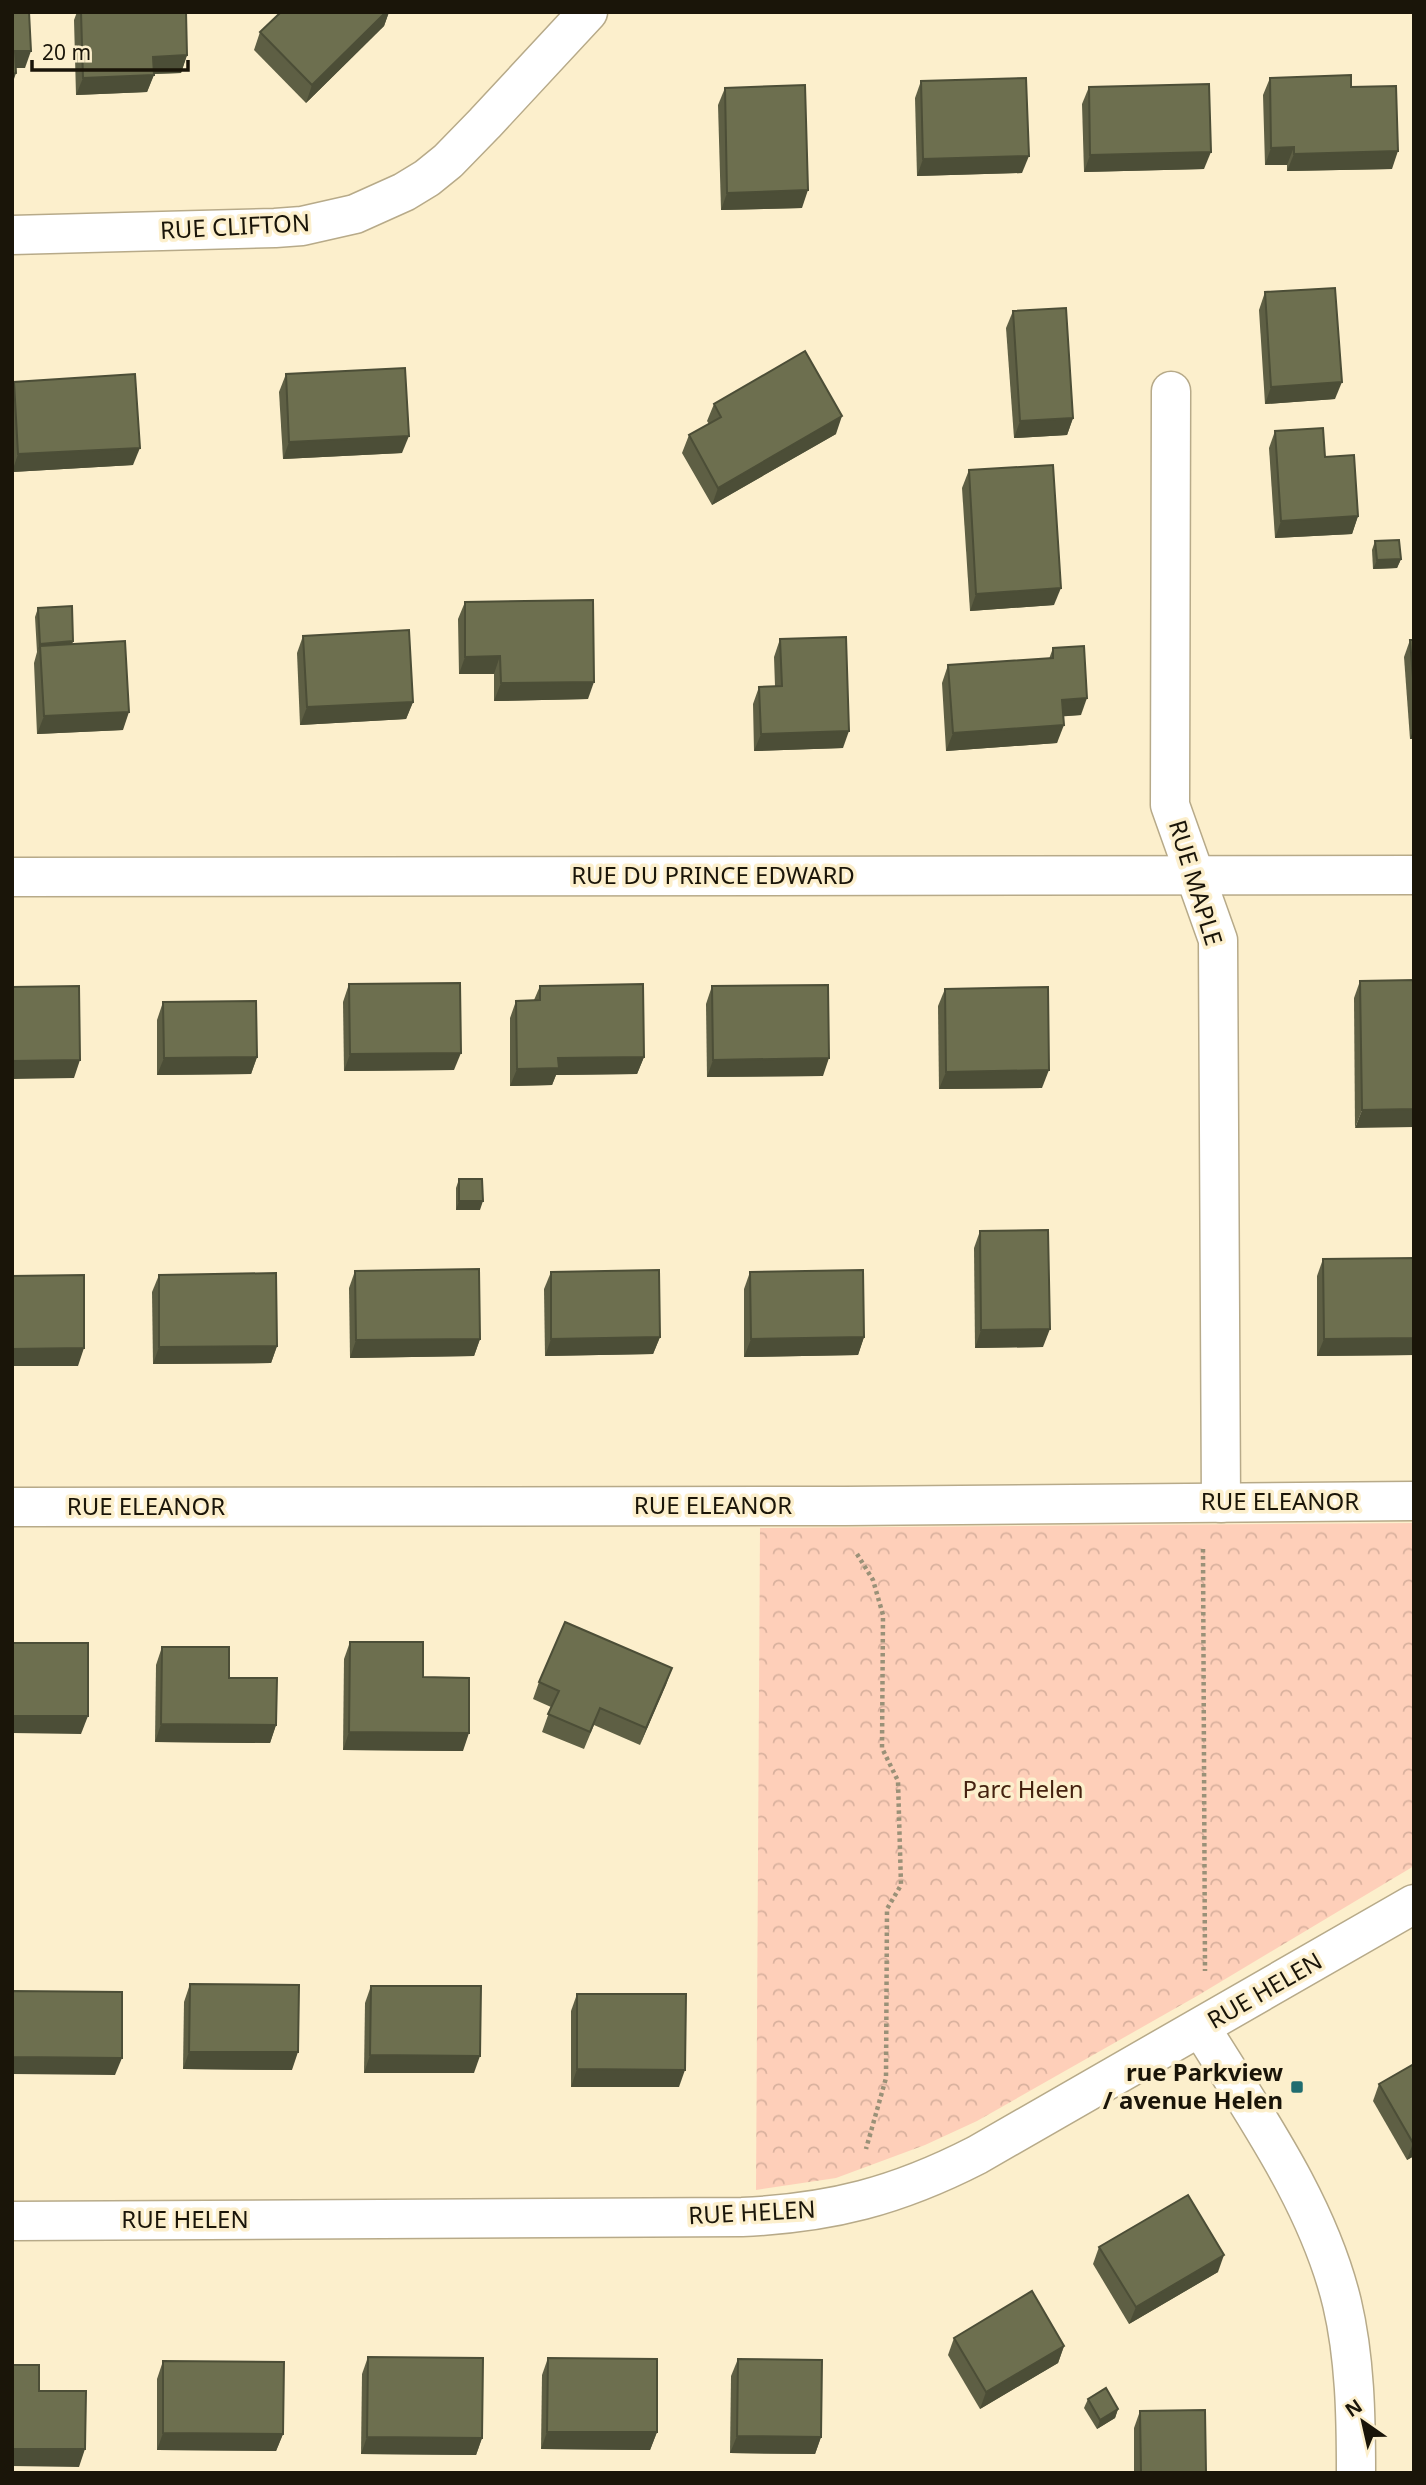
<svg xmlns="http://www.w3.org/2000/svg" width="1426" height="2485" font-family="'Noto Sans',sans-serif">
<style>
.park{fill:url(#park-crowns)}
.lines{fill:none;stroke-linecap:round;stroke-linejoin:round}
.minor-casing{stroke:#b7aa89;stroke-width:41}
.path{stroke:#9a9178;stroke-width:4.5;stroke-dasharray:3.5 3.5;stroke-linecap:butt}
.minor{stroke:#fff;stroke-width:38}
.wall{fill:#5e5f44}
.shaded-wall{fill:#4c4e37}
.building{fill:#6d6f4f;stroke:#4c4e37;stroke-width:2}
.poi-dot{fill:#206c6f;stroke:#fcefcc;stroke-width:2.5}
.labels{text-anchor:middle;stroke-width:7;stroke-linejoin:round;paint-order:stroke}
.street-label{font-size:24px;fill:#1a1509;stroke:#fcefcc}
.park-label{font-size:24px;fill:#452210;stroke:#fcefcc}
.poi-label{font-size:24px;font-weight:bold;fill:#1a1509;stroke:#fcefcc;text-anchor:end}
</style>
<defs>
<pattern id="park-crowns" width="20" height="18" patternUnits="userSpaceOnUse" patternTransform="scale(1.75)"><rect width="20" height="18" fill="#fecfb9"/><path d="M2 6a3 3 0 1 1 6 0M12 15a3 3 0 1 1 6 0" fill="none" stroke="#d9b19e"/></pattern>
</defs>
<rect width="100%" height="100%" fill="#fcefcc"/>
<polygon class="park" points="1414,1523 1414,1866 1197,1996 977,2121 925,2145 836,2178 756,2190 760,1528"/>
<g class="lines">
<g class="minor-casing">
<g id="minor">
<polyline points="12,235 275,228 302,226 355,214 404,192 427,178 448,161 485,123 588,12"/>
<polyline points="1171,391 1170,805 1218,940 1221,1503"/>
<polyline points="12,877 1414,875"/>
<polyline points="12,1507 845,1506 1414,1501"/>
<path d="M1201 2028C1254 2114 1318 2203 1342 2303 1355 2358 1356 2416 1356 2473"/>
<path d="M12 2221 742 2217C831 2213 897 2196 977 2155L1414 1904"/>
</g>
</g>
<g class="path">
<polyline points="1203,1549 1205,1971"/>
<polyline points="857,1554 873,1580 883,1615 882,1748 898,1781 901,1885 887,1909 886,2078 866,2149"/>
</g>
<use href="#minor" class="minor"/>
</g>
<g class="wall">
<polygon points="77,12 186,12 187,55 181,73 154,74 147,92 76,95 74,20"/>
<polygon points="281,12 389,12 384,26 306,103 254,50 260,32"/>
<polygon points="1270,78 1351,87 1392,169 1287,171 1287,165 1265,165 1263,95"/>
<polygon points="921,81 1022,173 917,176 915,98"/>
<polygon points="1089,87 1204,169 1084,172 1082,104"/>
<polygon points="725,88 802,208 721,210 718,105"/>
<polygon points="1265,292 1335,399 1265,404 1259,310"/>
<polygon points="1013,311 1073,418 1067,435 1014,438 1006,328"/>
<polygon points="286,374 402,453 283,459 279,392"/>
<polygon points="14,382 133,465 12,472 12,387"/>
<polygon points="714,404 836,434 712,505 682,453 689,435 709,424 707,421"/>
<polygon points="1275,431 1325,457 1358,516 1352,534 1275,538 1269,448"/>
<polygon points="969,470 1054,605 970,611 962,488"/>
<polygon points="1375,541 1401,559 1397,568 1373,569 1372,550"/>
<polygon points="465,602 588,699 494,701 494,674 459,674 458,619"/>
<polygon points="38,608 73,641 72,644 123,730 37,734 34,663 37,652 35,617"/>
<polygon points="303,636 413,702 406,719 300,725 297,653"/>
<polygon points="780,639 843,748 754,751 753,704 759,687 775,686 774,657"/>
<polygon points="1410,640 1414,640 1414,739 1410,739 1404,657"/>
<polygon points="1053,648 1081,715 1063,716 1057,743 946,751 942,683 948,665 1049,659"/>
<polygon points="1414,980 1355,1128 1354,998 1360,981"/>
<polygon points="349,984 454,1070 344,1071 343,1002"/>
<polygon points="540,986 644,1057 637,1074 556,1075 552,1085 510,1086 510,1018 516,1001 534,1000"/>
<polygon points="712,986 823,1076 707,1077 706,1004"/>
<polygon points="945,989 1042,1088 939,1089 938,1006"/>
<polygon points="163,1002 257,1057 251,1074 157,1075 157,1020"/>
<polygon points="459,1179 480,1210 456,1210 456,1188"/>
<polygon points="980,1231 1043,1347 975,1348 974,1248"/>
<polygon points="1414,1258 1414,1355 1317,1356 1317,1276 1323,1259"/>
<polygon points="355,1271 480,1339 474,1356 350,1358 349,1288"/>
<polygon points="551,1272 660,1337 653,1354 545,1356 544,1289"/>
<polygon points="750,1272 864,1337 858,1355 744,1357 744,1289"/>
<polygon points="159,1275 277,1346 271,1363 153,1364 152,1292"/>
<polygon points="350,1642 423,1677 463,1751 343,1750 344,1659"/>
<polygon points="162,1647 229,1678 276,1725 270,1743 155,1742 156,1665"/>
<polygon points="672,1668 640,1745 594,1725 584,1749 542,1732 551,1707 533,1699 539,1682"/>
<polygon points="190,1984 292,2070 183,2069 184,2002"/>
<polygon points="371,1986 474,2073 364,2073 365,2003"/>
<polygon points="577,1994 679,2087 571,2087 571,2011"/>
<polygon points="1414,2064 1414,2156 1407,2160 1373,2101 1379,2084"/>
<polygon points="1099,2247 1218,2272 1129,2324 1093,2264"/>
<polygon points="954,2338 1064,2346 1058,2363 980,2409 948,2355"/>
<polygon points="368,2357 482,2438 476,2455 361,2454 362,2374"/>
<polygon points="548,2358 657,2432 650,2450 541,2449 542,2375"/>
<polygon points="738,2359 821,2437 815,2454 730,2453 731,2376"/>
<polygon points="163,2361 283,2434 276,2451 157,2450 157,2379"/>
<polygon points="1088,2399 1118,2409 1115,2418 1097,2429 1084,2408"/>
<polygon points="1140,2411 1206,2473 1134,2473 1134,2428"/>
</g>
<g class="shaded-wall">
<polygon points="386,12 389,12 384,26 306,103 312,85"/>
<polygon points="15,51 31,51 25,68 12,68"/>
<polygon points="187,55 181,73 147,74 153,57"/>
<polygon points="16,73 12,85 12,74"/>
<polygon points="154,75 147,92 76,95 83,78"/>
<polygon points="1294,147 1287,165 1265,165 1271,148"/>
<polygon points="1398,151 1392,169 1287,171 1294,154"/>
<polygon points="1211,152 1204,169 1084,172 1090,155"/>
<polygon points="1029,156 1022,173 917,176 923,159"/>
<polygon points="808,190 802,208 721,210 727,193"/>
<polygon points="1342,382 1335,399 1265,404 1271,387"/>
<polygon points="842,416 836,434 712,505 718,488"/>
<polygon points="1073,418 1067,435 1014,438 1020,421"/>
<polygon points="409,436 402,453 283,459 289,442"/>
<polygon points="140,448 133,465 12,472 18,454"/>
<polygon points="1358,516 1352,534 1275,538 1281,521"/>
<polygon points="1401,559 1397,568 1373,569 1377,560"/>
<polygon points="1061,588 1054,605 970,611 976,594"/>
<polygon points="73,641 70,650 40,646 37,652 40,644"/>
<polygon points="500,656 494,674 459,674 465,657"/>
<polygon points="594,682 588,699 494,701 501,683"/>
<polygon points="1087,698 1081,715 1055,717 1062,700"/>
<polygon points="413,702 406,719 300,725 307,707"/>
<polygon points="129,712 123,730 37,734 44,716"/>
<polygon points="1064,725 1057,743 946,751 953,733"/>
<polygon points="1414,728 1414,739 1410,739"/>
<polygon points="849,731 843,748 754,751 761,734"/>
<polygon points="461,1053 454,1070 344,1071 350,1054"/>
<polygon points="257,1057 251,1074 157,1075 164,1058"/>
<polygon points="644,1057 637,1074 556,1075 552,1085 510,1086 517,1069 558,1058"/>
<polygon points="829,1058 823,1076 707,1077 713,1060"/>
<polygon points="80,1060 74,1078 12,1079 12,1061"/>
<polygon points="1049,1070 1042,1088 939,1089 946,1072"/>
<polygon points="1414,1109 1414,1127 1355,1128 1362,1110"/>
<polygon points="459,1201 483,1201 480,1210 456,1210"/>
<polygon points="1050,1329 1043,1347 975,1348 981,1330"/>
<polygon points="660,1337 653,1354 545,1356 551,1339"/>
<polygon points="864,1337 858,1355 744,1357 751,1339"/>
<polygon points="1414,1338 1414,1355 1317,1356 1324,1339"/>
<polygon points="480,1339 474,1356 350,1358 356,1340"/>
<polygon points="277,1346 271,1363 153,1364 159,1347"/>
<polygon points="84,1348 78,1366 12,1366 12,1349"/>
<polygon points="672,1668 666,1685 640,1745 646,1728"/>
<polygon points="12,1716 88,1716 81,1734 12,1733"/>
<polygon points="161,1724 276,1725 270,1743 155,1742"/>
<polygon points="349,1732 469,1733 463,1751 343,1750"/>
<polygon points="189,2052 298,2052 292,2070 183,2069"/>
<polygon points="370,2055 480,2056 474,2073 364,2073"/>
<polygon points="12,2057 122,2058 115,2075 12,2074"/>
<polygon points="577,2069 685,2070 679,2087 571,2087"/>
<polygon points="1413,2143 1414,2156 1407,2160"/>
<polygon points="1224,2255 1218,2272 1129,2324 1136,2307"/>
<polygon points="1064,2346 1058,2363 980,2409 986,2392"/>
<polygon points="1118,2409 1115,2418 1097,2429 1100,2420"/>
<polygon points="547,2432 657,2432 650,2450 541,2449"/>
<polygon points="163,2433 283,2434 276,2451 157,2450"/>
<polygon points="737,2436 821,2437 815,2454 730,2453"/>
<polygon points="367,2437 482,2438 476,2455 361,2454"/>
<polygon points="12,2449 85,2449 79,2467 12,2466"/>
</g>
<g class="building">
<polygon points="12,12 29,12 31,51 15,51 16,73 12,74"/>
<polygon points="81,12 186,12 187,55 153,57 154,75 83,78"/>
<polygon points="281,12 386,12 312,85 260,32"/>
<polygon points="1351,75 1351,87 1396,86 1398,151 1294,154 1294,147 1271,148 1270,78"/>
<polygon points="1026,78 1029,156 923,159 921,81"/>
<polygon points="1209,84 1211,152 1090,155 1089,87"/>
<polygon points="805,85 808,190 727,193 725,88"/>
<polygon points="1335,288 1342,382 1271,387 1265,292"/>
<polygon points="1066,308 1073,418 1020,421 1013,311"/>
<polygon points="805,351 842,416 718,488 689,435 721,417 714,404"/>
<polygon points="405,368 409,436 289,442 286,374"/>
<polygon points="135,374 140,448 18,454 14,382"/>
<polygon points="1323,428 1325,457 1354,455 1358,516 1281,521 1275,431"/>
<polygon points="1053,465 1061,588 976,594 969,470"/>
<polygon points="1399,540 1401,559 1377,560 1375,541"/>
<polygon points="593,600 594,682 501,683 500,656 465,657 465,602"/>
<polygon points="72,606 73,641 40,644 38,608"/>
<polygon points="409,630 413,702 307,707 303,636"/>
<polygon points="846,637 849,731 761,734 759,687 782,686 780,639"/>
<polygon points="1410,640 1414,640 1414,690"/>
<polygon points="125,641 129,712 44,716 40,646"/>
<polygon points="1084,646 1087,698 1062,700 1064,725 953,733 948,665 1053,658 1053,648"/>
<polygon points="1414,980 1414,1109 1362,1110 1360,981"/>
<polygon points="460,983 461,1053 350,1054 349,984"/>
<polygon points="643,984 644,1057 558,1058 559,1068 517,1069 516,1001 540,1000 540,986"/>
<polygon points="828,985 829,1058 713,1060 712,986"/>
<polygon points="79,986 80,1060 12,1061 12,987"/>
<polygon points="1048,987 1049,1070 946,1072 945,989"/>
<polygon points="256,1001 257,1057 164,1058 163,1002"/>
<polygon points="459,1179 482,1179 483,1201 459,1201"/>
<polygon points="1048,1230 1050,1329 981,1330 980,1231"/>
<polygon points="1414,1258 1414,1338 1324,1339 1323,1259"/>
<polygon points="479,1269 480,1339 356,1340 355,1271"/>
<polygon points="659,1270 660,1337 551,1339 551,1272"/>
<polygon points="863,1270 864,1337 751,1339 750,1272"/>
<polygon points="276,1273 277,1346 159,1347 159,1275"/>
<polygon points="84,1275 84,1348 12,1349 12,1276"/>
<polygon points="565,1622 672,1668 646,1728 600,1708 590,1732 548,1714 559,1691 539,1682"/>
<polygon points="350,1642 423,1642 423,1677 469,1678 469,1733 349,1732"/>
<rect x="12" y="1643" width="76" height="73"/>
<polygon points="162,1647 229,1647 229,1678 277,1678 276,1725 161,1724"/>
<polygon points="190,1984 299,1985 298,2052 189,2052"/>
<polygon points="371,1986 481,1986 480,2056 370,2055"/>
<polygon points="12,1991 122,1992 122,2058 12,2057"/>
<polygon points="577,1994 686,1994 685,2070 577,2069"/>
<polygon points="1414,2064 1414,2143 1413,2143 1379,2084"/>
<polygon points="1188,2195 1224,2255 1136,2307 1099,2247"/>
<polygon points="1032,2291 1064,2346 986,2392 954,2338"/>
<polygon points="368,2357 483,2358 482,2438 367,2437"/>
<polygon points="548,2358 657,2359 657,2432 547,2432"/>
<polygon points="738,2359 822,2360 821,2437 737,2436"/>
<polygon points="163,2361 284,2362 283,2434 163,2433"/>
<polygon points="12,2365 39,2365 39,2391 86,2391 85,2449 12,2449"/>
<polygon points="1106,2388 1118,2409 1100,2420 1088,2399"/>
<polygon points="1205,2410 1206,2473 1141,2473 1140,2411"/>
</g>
<rect class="poi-dot" x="1290" y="2080" width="14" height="14" rx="3.5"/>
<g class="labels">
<g class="street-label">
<text transform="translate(235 227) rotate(-3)" y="8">RUE CLIFTON</text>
<text x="713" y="884">RUE DU PRINCE EDWARD</text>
<text transform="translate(1195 883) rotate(73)" y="8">RUE MAPLE</text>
<text x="1280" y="1510">RUE ELEANOR</text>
<text x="713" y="1514">RUE ELEANOR</text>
<text x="146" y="1515">RUE ELEANOR</text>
<text transform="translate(1265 1991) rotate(-30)" y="8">RUE HELEN</text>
<text transform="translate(752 2213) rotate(-3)" y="8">RUE HELEN</text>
<text x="185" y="2228">RUE HELEN</text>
</g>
<g class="park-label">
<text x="1023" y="1798">Parc Helen</text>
</g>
<g class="poi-label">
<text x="1283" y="2081">rue Parkview<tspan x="1283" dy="28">/ avenue Helen</tspan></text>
</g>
</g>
<rect width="1426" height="2485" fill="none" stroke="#1a1509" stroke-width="28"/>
<g transform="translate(1363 2422) rotate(326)" stroke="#fcefcc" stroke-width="5" paint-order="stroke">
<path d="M0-5L12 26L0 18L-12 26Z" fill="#1a1509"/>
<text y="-10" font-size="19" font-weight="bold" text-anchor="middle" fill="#1a1509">N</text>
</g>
<path d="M32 60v10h156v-10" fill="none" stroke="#1a1509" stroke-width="3.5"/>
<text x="42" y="60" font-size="21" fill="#1a1509" stroke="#fcefcc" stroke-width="5" paint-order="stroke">20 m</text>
</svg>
